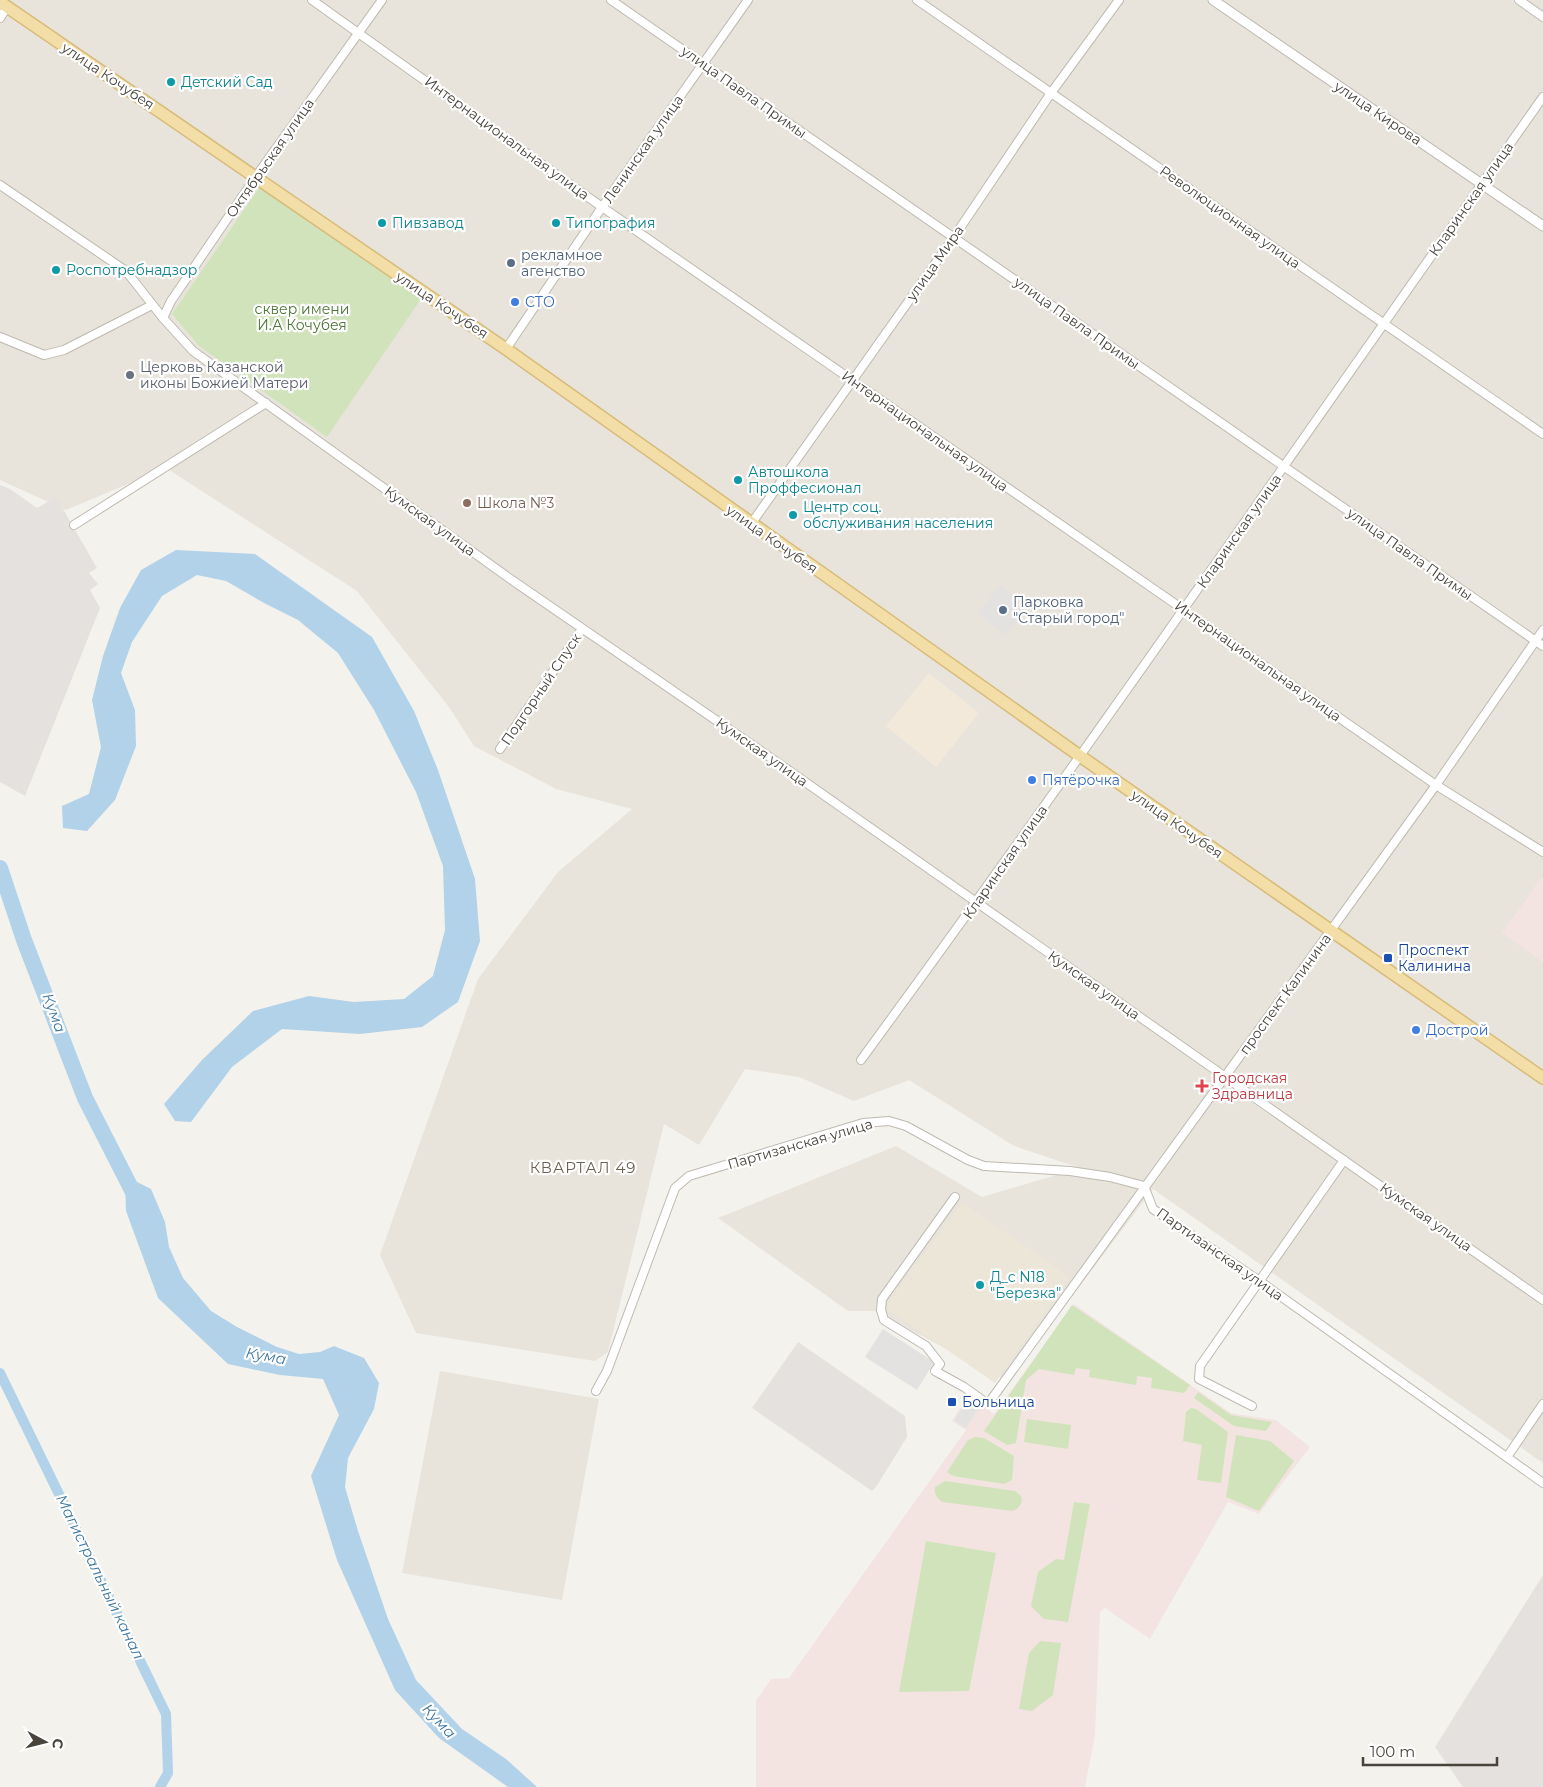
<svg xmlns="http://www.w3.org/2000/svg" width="1543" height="1787" font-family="Montserrat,sans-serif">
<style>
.residential{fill:#e8e4db}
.commercial{fill:#f3e9db}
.industrial{fill:#e5e1de}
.education{fill:#ece6d8}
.medical{fill:#f3e4e2}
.green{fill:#d1e3bb}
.parking{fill:#e4e2e0}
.water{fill:#b1d2e9}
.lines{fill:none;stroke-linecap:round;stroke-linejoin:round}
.canal{stroke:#b1d2e9;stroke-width:10}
.river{stroke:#b1d2e9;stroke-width:16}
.minor-casing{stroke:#bfbab0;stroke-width:10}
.tertiary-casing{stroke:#bfbab0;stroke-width:11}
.primary-casing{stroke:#d7bb78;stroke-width:14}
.minor{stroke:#fff;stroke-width:8}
.tertiary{stroke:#fff;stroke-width:9}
.primary{stroke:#f3dea7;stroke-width:11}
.culture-dot{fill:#0f9aa8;stroke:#fff;stroke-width:2}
.service-dot{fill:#5c6f8a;stroke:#fff;stroke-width:2}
.shop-dot{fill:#3f7fe0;stroke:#fff;stroke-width:2}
.worship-dot{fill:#6b7280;stroke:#fff;stroke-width:2}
.education-dot{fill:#8d6e63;stroke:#fff;stroke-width:2}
.transit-dot{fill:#1a4fb4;stroke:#fff;stroke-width:2}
.health-dot{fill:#e0444e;stroke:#fff;stroke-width:2}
.labels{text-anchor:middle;stroke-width:4.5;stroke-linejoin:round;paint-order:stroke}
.street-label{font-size:14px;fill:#48433b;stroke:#fff}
.culture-label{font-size:14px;fill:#0d838f;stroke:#fff;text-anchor:start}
.service-label{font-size:14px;fill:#4e5e75;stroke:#fff;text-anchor:start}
.shop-label{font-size:14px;fill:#366cbe;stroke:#fff;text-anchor:start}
.park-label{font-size:14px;fill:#4c7434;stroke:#fff}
.worship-label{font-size:14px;fill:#5b616d;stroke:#fff;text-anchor:start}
.education-label{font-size:14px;fill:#785e54;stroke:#fff;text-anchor:start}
.transit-label{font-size:14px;fill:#164399;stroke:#fff;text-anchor:start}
.health-label{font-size:14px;fill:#be3a42;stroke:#fff;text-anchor:start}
.water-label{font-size:15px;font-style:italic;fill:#3d77a1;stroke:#fff}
.neighbourhood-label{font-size:15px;letter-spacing:1px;fill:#6a6153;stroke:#fff}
</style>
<rect width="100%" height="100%" fill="#f4f2ed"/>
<g class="residential">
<polygon points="0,0 1543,0 1543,1463 1153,1189 1008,1381 874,1311 848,1311 718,1218 896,1146 982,1197 1080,1168 1014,1146 909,1080 854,1101 799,1077 745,1069 699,1145 664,1124 608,1352 595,1361 416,1333 380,1255 478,979 558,872 632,809 556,789 474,746 449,707 357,591 166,468 66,510 0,480"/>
<polygon points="440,1371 599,1399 562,1600 402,1573"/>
</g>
<polygon class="commercial" points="929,673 979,713 936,767 886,726"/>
<g class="industrial">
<polygon points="0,485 10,489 37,508 56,497 97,568 89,573 98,584 90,590 100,608 25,796 0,782"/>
<polygon points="798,1342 905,1416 907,1437 876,1487 872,1491 752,1408"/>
<polygon points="1543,1575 1543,1787 1463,1787 1435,1747"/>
</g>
<polygon class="education" points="962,1203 1070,1277 995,1383 885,1307"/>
<g class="medical">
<polygon points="1541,878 1543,878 1543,962 1502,933"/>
<polygon points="1074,1304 1231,1413 1276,1420 1310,1447 1259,1514 1228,1502 1150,1639 1105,1608 1100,1612 1095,1735 1085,1787 756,1787 756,1701 771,1679 789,1678 966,1430 952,1421 964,1402 971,1398 994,1414"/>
</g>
<g class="green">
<polygon points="259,188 421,299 327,437 199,346 172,314"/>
<polygon points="1072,1305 1190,1385 1184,1393 1151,1388 1152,1378 1137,1376 1136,1385 1089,1377 1090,1370 1076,1368 1074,1375 1039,1369 1026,1380 1016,1443 1007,1445 984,1431"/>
<polygon points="1198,1392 1231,1415 1272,1422 1266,1431 1234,1426 1194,1398"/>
<polygon points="1191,1408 1196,1409 1228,1432 1221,1483 1197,1480 1202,1445 1183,1441 1186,1412"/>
<polygon points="1027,1419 1071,1425 1068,1449 1024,1442"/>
<polygon points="1236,1435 1270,1441 1294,1461 1259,1511 1226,1497"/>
<polygon points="975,1437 984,1438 1014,1456 1012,1480 1004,1484 953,1476 947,1472 968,1440"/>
<path d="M945 1481 1015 1491 1021 1496 1022 1502 1018 1508 1013 1511 942 1502C936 1497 934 1494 935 1487Z"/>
<polygon points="1074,1502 1090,1504 1068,1622 1044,1619 1031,1606 1038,1572 1056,1559 1064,1560"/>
<polygon points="926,1541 996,1553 969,1691 899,1692"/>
<polygon points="1040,1641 1061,1643 1053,1695 1032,1711 1019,1709 1029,1653"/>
</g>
<g class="parking">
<polygon points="1000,585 1028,606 1006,635 978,614"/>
<polygon points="883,1329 934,1362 917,1390 865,1357"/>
<polygon points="972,1401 980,1407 966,1428 954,1421 965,1403"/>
</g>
<g class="water">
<polygon points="176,550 255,554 372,637 414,711 438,770 475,879 480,941 458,1002 422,1027 360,1034 282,1029 232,1067 191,1122 175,1121 164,1104 202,1060 253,1011 309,996 354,1002 404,999 433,976 445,930 443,866 416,792 374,710 338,653 298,620 264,603 226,581 197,575 162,596 132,642 121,673 135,710 136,746 115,800 87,831 63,828 62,806 89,794 101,747 92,700 103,656 120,608 141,570"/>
<polygon points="125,1176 151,1189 165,1222 169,1247 183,1278 211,1311 237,1327 277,1347 299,1354 320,1352 334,1346 364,1358 379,1383 374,1409 348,1458 345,1487 358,1531 388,1619 416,1680 462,1729 506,1759 537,1787 508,1787 439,1738 395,1690 337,1560 311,1476 339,1415 323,1379 280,1375 228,1364 158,1298 126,1211"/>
</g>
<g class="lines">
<polyline class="canal" points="0,1373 166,1714 168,1773 160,1787"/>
<polyline class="river" points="0,868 24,940 85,1098 134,1194"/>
<g class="minor-casing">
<g id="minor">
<polyline points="312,0 602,207 1184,610 1436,785 1543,852"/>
<polyline points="611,0 1543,646"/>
<polyline points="917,0 1543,434"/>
<polyline points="1519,0 1543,17"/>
<polyline points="0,18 7,7"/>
<polyline points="0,185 126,271 163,318 193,351 509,578 771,758 1543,1300"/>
<polyline points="163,318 171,301 255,178 382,0"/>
<polyline points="0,337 44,355 64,350 152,305"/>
<polyline points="506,349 602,207 748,0"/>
<polyline points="751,524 954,237 1051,93 1119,0"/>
<polyline points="74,525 266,403"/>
<polyline points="500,749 582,629"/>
<path d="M861 1060C1093 743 1316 419 1543 97"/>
<polyline points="955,1197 882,1299 881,1310 884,1320 926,1346 940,1364 935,1371 964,1387 988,1404 1436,785 1543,630"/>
<polyline points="596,1391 607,1371 675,1188 689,1176 863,1123 889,1121 906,1126 968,1160 984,1166 1070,1171 1110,1177 1144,1186 1153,1209 1258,1280 1543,1483"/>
<polyline points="1252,1406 1199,1379 1200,1366 1344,1160"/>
<polyline points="1507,1457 1543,1404"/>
</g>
</g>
<g class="tertiary-casing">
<polyline id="tertiary" points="1213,0 1543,226"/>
</g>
<g class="primary-casing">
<polyline id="primary" points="0,2 506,349 1080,756 1543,1078"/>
</g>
<use href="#minor" class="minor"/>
<use href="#tertiary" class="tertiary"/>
<use href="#primary" class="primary"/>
</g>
<g class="culture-dot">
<circle cx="171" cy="82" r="5"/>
<circle cx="382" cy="223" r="5"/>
<circle cx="556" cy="223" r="5"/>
<circle cx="56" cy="270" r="5"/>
<circle cx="738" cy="480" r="5"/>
<circle cx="793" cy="515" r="5"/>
<circle cx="980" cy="1285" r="5"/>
</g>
<g class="service-dot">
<circle cx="511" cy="263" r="5"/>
<circle cx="1003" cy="610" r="5"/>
</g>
<g class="shop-dot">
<circle cx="515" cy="302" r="5"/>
<circle cx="1032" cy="780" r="5"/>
<circle cx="1416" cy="1030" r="5"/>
</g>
<circle class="worship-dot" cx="130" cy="375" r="5"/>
<circle class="education-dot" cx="467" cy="503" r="5"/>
<g class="transit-dot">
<rect x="1383" y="953" width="10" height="10" rx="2.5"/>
<rect x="947" y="1397" width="10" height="10" rx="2.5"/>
</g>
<path class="health-dot" d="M1199.5 1078.5h5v5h5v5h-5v5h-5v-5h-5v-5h5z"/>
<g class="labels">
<g class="street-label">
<text transform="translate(108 76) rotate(34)" y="5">улица Кочубея</text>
<text transform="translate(744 92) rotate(35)" y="5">улица Павла Примы</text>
<text transform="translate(1378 113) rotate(34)" y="5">улица Кирова</text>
<text transform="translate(507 138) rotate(36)" y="5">Интернациональная улица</text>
<text transform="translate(643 149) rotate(-55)" y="5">Ленинская улица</text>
<text transform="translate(270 158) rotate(-55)" y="5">Октябрьская улица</text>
<text transform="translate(1471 199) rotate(-55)" y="5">Кларинская улица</text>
<text transform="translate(1230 217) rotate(35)" y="5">Революционная улица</text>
<text transform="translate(935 263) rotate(-55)" y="5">улица Мира</text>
<text transform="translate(442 305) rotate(34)" y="5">улица Кочубея</text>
<text transform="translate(1077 323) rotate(35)" y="5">улица Павла Примы</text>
<text transform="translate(925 431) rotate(35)" y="5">Интернациональная улица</text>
<text transform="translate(430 521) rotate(36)" y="5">Кумская улица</text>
<text transform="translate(1239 531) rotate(-55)" y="5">Кларинская улица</text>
<text transform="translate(772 539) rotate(35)" y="5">улица Кочубея</text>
<text transform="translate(1410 554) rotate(35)" y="5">улица Павла Примы</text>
<text transform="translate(1258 661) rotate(35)" y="5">Интернациональная улица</text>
<text transform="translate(541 689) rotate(-56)" y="5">Подгорный Спуск</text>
<text transform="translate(762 752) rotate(35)" y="5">Кумская улица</text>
<text transform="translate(1177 824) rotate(35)" y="5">улица Кочубея</text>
<text transform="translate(1005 862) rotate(-55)" y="5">Кларинская улица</text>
<text transform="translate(1094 985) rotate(35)" y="5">Кумская улица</text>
<text transform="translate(1285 994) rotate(-54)" y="5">проспект Калинина</text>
<text transform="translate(800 1144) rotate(-16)" y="5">Партизанская улица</text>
<text transform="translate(1426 1217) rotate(35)" y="5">Кумская улица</text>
<text transform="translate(1220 1254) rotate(35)" y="5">Партизанская улица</text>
</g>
<g class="culture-label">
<text x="181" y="87">Детский Сад</text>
<text x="392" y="228">Пивзавод</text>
<text x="566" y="228">Типография</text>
<text x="66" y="275">Роспотребнадзор</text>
<text x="748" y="477">Автошкола<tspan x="748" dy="16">Проффесионал</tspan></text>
<text x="803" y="512">Центр соц.<tspan x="803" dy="16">обслуживания населения</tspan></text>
<text x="990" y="1282">Д_с N18<tspan x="990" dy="16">"Березка"</tspan></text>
</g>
<g class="service-label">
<text x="521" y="260">рекламное<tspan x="521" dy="16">агенство</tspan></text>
<text x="1013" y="607">Парковка<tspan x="1013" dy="16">"Старый город"</tspan></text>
</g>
<g class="shop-label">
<text x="525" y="307">СТО</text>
<text x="1042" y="785">Пятёрочка</text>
<text x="1426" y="1035">Дострой</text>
</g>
<g class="park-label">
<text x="302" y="314">сквер имени<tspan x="302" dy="16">И.А Кочубея</tspan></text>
</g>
<g class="worship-label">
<text x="140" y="372">Церковь Казанской<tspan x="140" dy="16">иконы Божией Матери</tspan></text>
</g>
<g class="education-label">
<text x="477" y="508">Школа №3</text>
</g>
<g class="transit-label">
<text x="1398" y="955">Проспект<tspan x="1398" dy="16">Калинина</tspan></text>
<text x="962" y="1407">Больница</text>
</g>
<g class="health-label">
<text x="1212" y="1083">Городская<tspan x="1212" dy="16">Здравница</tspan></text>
</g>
<g class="water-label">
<text transform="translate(54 1013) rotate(70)" y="5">Кума</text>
<text transform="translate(266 1356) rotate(10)" y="5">Кума</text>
<text transform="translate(100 1577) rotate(64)" y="5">Магистральный канал</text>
<text transform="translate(439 1721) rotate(47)" y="5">Кума</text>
</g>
<g class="neighbourhood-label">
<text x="583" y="1173">КВАРТАЛ 49</text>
</g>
</g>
<g transform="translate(45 1742) rotate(97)" stroke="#ffffff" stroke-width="4" paint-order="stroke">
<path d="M0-4L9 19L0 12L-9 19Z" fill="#48433b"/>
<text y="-8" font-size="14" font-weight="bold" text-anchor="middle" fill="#48433b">С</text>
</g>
<path d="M1363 1757v8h134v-8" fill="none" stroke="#48433b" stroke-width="2.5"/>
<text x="1370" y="1757" font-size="15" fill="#48433b" stroke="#ffffff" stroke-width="4" paint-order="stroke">100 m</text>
</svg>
